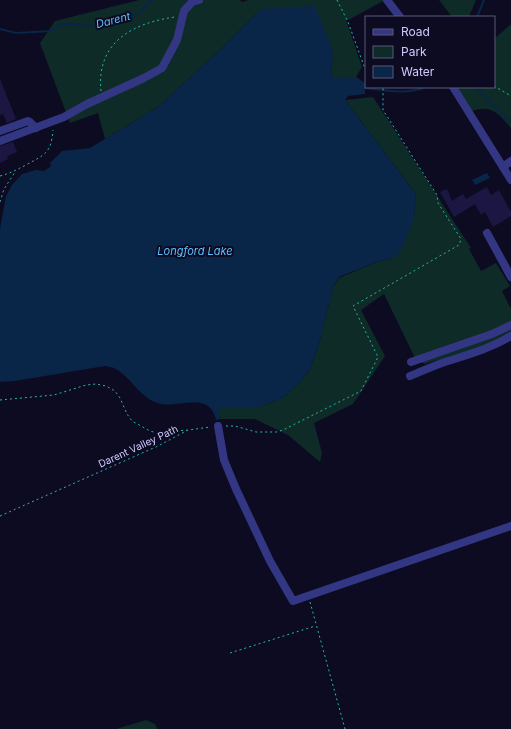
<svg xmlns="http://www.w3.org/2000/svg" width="511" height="729" font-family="Inter,sans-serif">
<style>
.green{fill:#0e2b28}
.water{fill:#092547}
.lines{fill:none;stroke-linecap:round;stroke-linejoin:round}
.stream{stroke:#092547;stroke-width:2}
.building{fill:#1c1643}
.path{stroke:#25b9a5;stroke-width:1;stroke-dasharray:2 3;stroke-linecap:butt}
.minor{stroke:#333683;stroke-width:8}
.labels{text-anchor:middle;stroke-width:4;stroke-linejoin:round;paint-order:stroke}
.street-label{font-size:10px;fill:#cdcbff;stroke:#0d0b21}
.water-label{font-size:11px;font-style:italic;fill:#59bfff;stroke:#0d0b21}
</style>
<rect width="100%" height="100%" fill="#0d0b21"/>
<g class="green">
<polygon points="139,0 240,0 242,2 249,0 385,0 350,19 346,20 362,67 356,77 331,77 333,51 261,9 220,50 158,107 105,139 98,113 70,123 40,43 55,21"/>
<polygon points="439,0 476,0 469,17 452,17"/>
<path d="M511 24V128C499 114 492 104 472 111L457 87H494V39Z"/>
<polygon points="373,97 471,248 469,249 481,271 496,263 510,286 502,291 511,309 511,335 488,345 425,364 416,360 384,294 361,310 385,356 353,404 314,423 322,453 320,462 288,435 255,419 220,419 218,407 260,407 284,397 297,385 309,371 319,344 333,287 339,278 379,261 390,259 414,218 416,194 345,100"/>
<polygon points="146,720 155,724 157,729 116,729"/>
</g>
<g class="water">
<path d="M315 6 333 51 331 77H356L365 83V94L348 96 345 100 416 194 414 218 403 246 397 255 390 259 379 261 339 277 333 287 319 344 309 371 297 385 284 397 260 407H219L220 419 216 420C215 416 214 412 211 409 201 396 175 407 161 404 139 399 132 377 114 368 112 367 108 367 105 366L15 381 0 382V229L6 196 12 185 22 174 36 170 44 171 51 166 50 163 62 151 90 148 158 107 220 50 261 9Z"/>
<polygon points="487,173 490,178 475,185 472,180"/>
</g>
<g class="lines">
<g class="stream">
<polyline points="477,17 484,0"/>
<polyline points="0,29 16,33 51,31 64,24 98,26 136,15 152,0"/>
<polyline points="475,87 511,123"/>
<path d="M365 88C386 90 406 95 426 87"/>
</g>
</g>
<g class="building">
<polygon points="0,79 16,119 7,123 3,114 0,115"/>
<polygon points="13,142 17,152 7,156 8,159 0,163 0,146"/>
<polygon points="487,187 491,195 499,190 511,212 511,216 493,227 485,212 481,215 475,204 454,217 440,192 447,189 452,201 463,194 466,199"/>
</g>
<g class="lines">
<g class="path">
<polyline points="337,0 348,22 364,66 366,67"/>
<polyline points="494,86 511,96"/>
<path d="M101 91C96 42 133 23 175 17"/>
<path d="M0 176C11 173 16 170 26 165 45 154 51 154 53 130"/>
<polyline points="0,202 4,189 15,172"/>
<polyline points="0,400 54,395 86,385 96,384 106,386 115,391 120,398 127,414 132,421 150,431 157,433 187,430"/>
<polyline points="226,426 235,426 256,432 277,432 283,430 361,391 378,357 353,306 459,245 461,239 438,203 437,195 383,110 383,87"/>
<polyline points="0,516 158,446 188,430 211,427"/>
<polyline points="310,602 345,729"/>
<polyline points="230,653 315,626"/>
</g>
<g class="minor">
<polyline points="387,0 400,17"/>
<polyline points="453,87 511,180"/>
<polyline points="0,131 28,121 30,122 36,128"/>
<polyline points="0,141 64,117 87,104 144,78 162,68 177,40 184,11 192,2 199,0"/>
<polyline points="503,167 511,161"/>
<polyline points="487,233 511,277"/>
<polyline points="411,362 492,334 511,325"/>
<path d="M410 376C423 371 435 365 448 361 470 354 491 348 511 336"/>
<polyline points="218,426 224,460 236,489 270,561 293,601 511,526"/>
</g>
</g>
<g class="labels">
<g class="street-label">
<text transform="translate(138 446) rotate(-25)" y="4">Darent Valley Path</text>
</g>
<g class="water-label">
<text transform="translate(113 20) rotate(-14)" y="4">Darent</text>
<text x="195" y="255">Longford Lake</text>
</g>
</g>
<rect x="365" y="16" width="130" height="72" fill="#0d0b21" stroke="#5a587a"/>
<rect x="373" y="29" width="20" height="6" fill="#333683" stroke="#5a587a"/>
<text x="401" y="36" font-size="12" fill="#cdcbff">Road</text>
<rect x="373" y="46" width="20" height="12" fill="#0e2b28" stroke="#5a587a"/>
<text x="401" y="56" font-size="12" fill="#cdcbff">Park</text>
<rect x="373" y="66" width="20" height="12" fill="#092547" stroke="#5a587a"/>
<text x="401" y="76" font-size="12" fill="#cdcbff">Water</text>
</svg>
